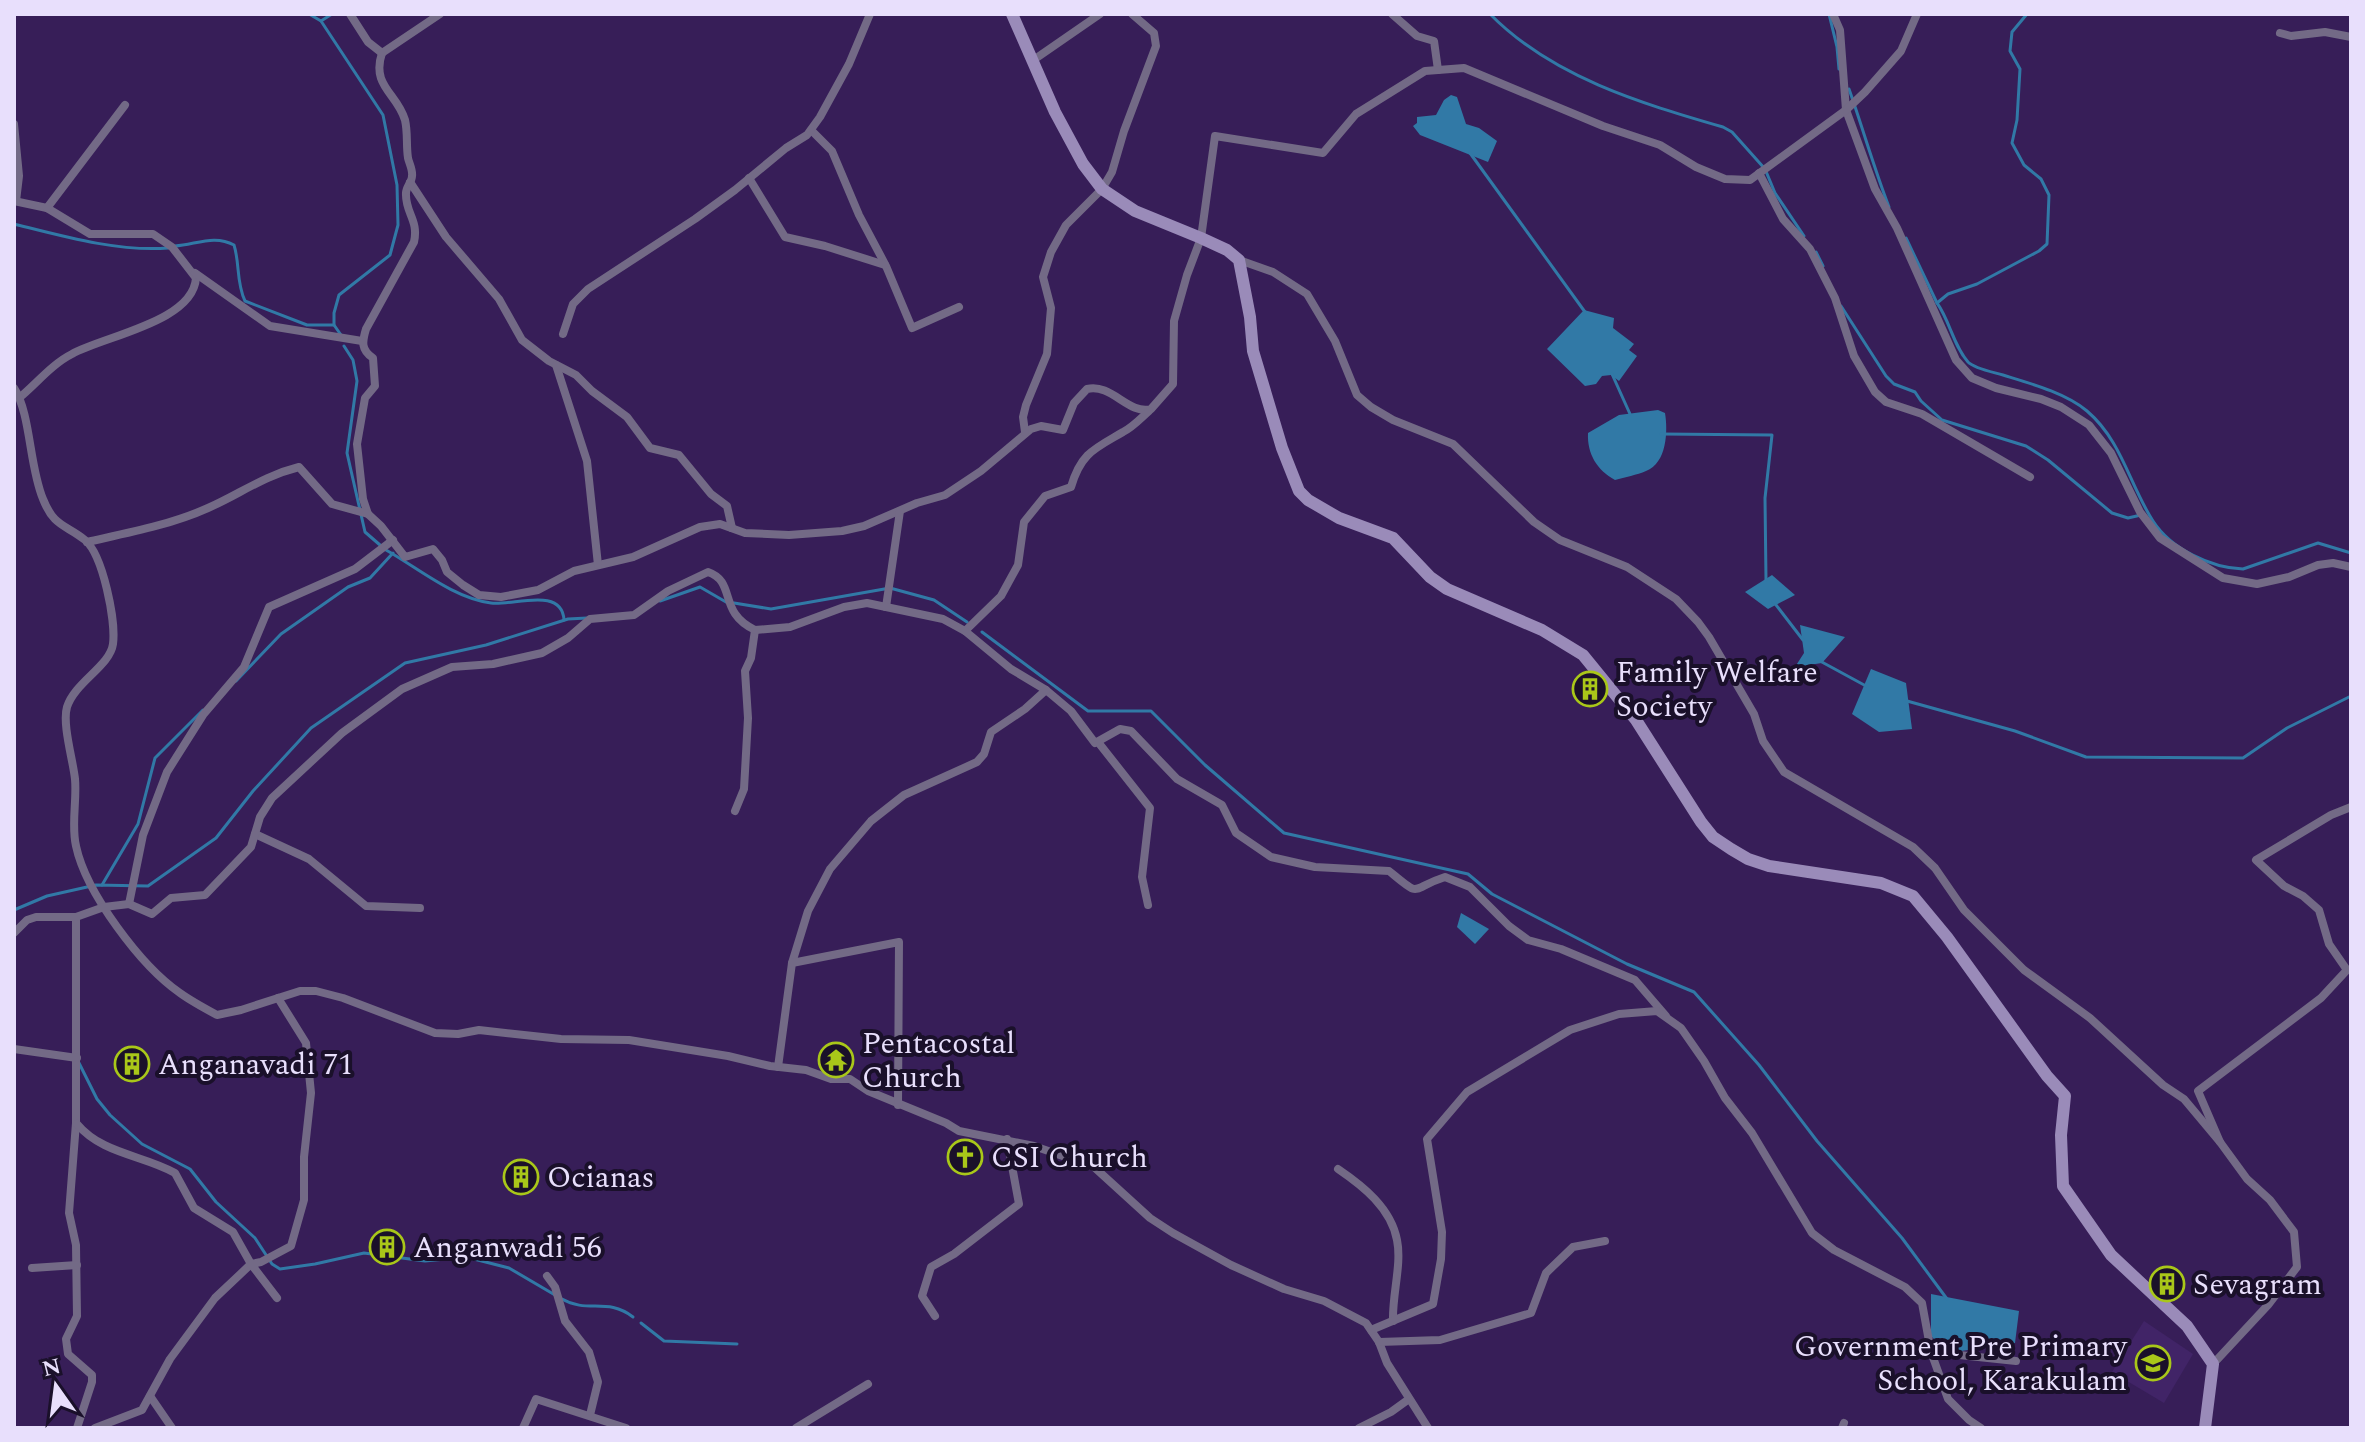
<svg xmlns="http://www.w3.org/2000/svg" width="2365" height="1442" font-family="Spectral,serif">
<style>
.built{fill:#412467}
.water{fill:#3179a6}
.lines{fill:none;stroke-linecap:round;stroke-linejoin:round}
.stream{stroke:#3179a6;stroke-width:3}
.street{stroke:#736a86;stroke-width:8}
.secondary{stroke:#9a8bb9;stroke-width:12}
.labels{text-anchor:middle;stroke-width:8;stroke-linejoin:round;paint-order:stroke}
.poi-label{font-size:30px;fill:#e8dffc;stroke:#1a102a;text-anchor:start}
</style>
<rect width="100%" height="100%" fill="#371e58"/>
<polygon class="built" points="2144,1321 2193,1354 2164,1403 2112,1372"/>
<g class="water">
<polygon points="1451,95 1457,97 1466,124 1479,128 1497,141 1488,162 1420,135 1413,126 1417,123 1417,117 1436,115 1444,100"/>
<polygon points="1584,310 1614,318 1613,328 1634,344 1629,350 1637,356 1619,381 1611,375 1602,376 1596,384 1585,386 1547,349"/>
<path d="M1658 410 1665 413C1668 431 1667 463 1646 471 1637 475 1625 477 1615 480 1597 470 1587 454 1588 433L1619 415Z"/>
<polygon points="1772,575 1795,595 1768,609 1745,592"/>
<polygon points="1800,625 1845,637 1822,663 1795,667 1804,653"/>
<polygon points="1871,669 1906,683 1912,729 1879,732 1852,714"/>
<polygon points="1461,913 1489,929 1475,944 1457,927"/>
<polygon points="1931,1294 2019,1311 2015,1343 1948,1353 1931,1336"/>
</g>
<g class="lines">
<g class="stream">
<polyline points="309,14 321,21 383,115 397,185 398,225 390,255 339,295 334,313 334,325 341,335"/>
<path d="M1490 14C1552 77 1640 103 1723 127L1732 132 1765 169 1775 193 1804 236"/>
<polyline points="1829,14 1837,47 1839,69"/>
<path d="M2027 14 2012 32 2010 51 2020 69 2017 120 2012 143 2024 165 2041 179 2049 195 2047 244 2039 251 1977 284 1948 294 1937 303C1950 321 1953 345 1968 362 1975 369 1993 372 2003 375 2029 383 2066 393 2087 411 2122 441 2129 484 2153 521 2171 549 2211 568 2243 569L2318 543 2351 553"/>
<polyline points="321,21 332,14"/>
<path d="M1849 89C1863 129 1874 168 1889 207"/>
<polyline points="1470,153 1585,312"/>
<path d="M14 224C62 236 118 252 168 248"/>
<polyline points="1906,238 1937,303"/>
<path d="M175 246C195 245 214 234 234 245 240 264 236 282 245 301L307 325H334"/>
<polyline points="1816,252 1823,266"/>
<polyline points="1841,306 1886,376 1894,384 1915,392 1921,401 1942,420 2026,446 2048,460 2112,513 2128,518 2141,515"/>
<polyline points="344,346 353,360 357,381 347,453 365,532 380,545"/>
<polyline points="1612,374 1630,414"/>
<polyline points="1661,434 1772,435 1765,498 1766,580"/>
<path d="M386 550C418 568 453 598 491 603 513 606 562 586 564 620"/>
<polyline points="660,601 700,587 726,602"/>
<polyline points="1773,601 1803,640"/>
<polyline points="734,603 771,609 890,588 934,600 967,622"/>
<polyline points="982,632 1088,711 1151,711 1205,765 1284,833 1468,874 1492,894 1627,964 1694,992 1759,1065 1817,1141 1902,1238 1947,1299"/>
<polyline points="1820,661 1866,686"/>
<polyline points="236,681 281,634 348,587 370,578 393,553"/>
<polyline points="1907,701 2015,731 2086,757 2243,758 2287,728 2351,696"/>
<polyline points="102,885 138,824 155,758 203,710"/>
<polyline points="14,910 47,896 96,885 148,886 216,838 253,791 311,728 405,663 486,645 568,619 587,618"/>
<polyline points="79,1063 97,1099 110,1115 142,1144 190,1169 216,1202 255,1238 272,1264 280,1269 315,1264 364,1253 425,1261 466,1257 509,1268 555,1295"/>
<path d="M562 1299C588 1314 607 1297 633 1317"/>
<polyline points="641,1323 664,1341 737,1344"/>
</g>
<g class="street">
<polyline points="350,14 368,42 382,53"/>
<polyline points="1392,14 1417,36 1434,41 1438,70"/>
<polyline points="1833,14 1840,30 1846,110 1875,189 1897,228 1956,360 1972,378 1996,388 2041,399 2061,407 2089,425 2111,453 2140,512 2160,538 2223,578 2257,584 2289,577 2318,565 2333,563 2351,567"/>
<polyline points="2280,33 2291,36 2325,32 2351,37"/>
<path d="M382 53C371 86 397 93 405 120 408 133 406 145 408 158 409 163 413 170 412 176 412 182 406 187 406 193 405 213 419 220 414 242L366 329C362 342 361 350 373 358L375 386 365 398 357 444 363 499 368 514 381 526 405 557 433 549 442 560 447 572 463 585 479 595 501 597 538 590 574 571 633 557 700 527 720 524 745 533 789 535 842 531 864 526 917 503 945 495 981 471 1031 429 1041 426 1063 430 1074 403 1087 389C1112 383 1128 415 1151 409L1173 384 1174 321 1187 275 1201 238 1215 136 1323 153 1356 114 1425 71 1464 68 1603 126 1660 145 1696 167 1725 179 1750 180 1846 110 1865 92 1901 51 1917 14"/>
<polyline points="382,53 440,14"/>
<polyline points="1032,61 1100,14"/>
<polyline points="14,124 19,176 16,201"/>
<polyline points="811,130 832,151 859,215 886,266 912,328 959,307"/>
<polyline points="1759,173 1783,219 1810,249 1835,298 1854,356 1875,392 1886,402 1922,414 2030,477"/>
<polyline points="749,178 785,237 825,246 885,265"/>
<polyline points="410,182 446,237 499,299 522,340 549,361 576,375 592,391 627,417 650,448 679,455 711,494 727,506 732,528"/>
<path d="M14 201 47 208 90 234H153L172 247 196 278C193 322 104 336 72 354 52 364 36 384 19 398"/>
<polyline points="47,208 125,105"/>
<polyline points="1239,260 1273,272 1307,294 1335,341 1357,395 1371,407 1393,420 1453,444 1534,522 1560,540 1627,567 1676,599 1698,622 1709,637 1754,714 1763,741 1784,772 1913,847 1935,868 1964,910 2024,970 2090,1018 2163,1085 2184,1099 2220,1142"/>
<polyline points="195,273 270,326 362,341"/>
<polyline points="563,334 573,304 588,289 695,219 735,190 786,148 807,135 820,117 849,64 870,14"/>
<polyline points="556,365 587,461 598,565"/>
<path d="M14 388C31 414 29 466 43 499 54 527 65 524 85 540 103 555 116 621 113 644 110 666 75 682 67 707 62 724 73 760 75 779 77 801 71 825 76 846 86 893 141 966 180 993 191 1001 204 1008 217 1015L241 1010 300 991H316L343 998 435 1033 458 1034 479 1030 561 1039 629 1040 728 1056 770 1066 806 1070 831 1079H850L868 1091 946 1123 959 1131 1034 1146 1094 1167 1150 1218 1173 1233 1231 1265 1284 1289 1324 1301 1366 1323 1379 1342 1387 1363 1428 1428"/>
<polyline points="1025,432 1023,417 1026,405 1047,354 1051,308 1043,277 1051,252 1066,225 1102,189 1112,172 1124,131 1156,46 1154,33 1132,14"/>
<path d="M87 542C127 533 170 525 208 508 240 494 263 476 299 467L332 504 368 514"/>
<polyline points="886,607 900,511"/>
<path d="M965 631 1001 596 1018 565 1024 522 1045 496 1071 487C1081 453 1094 449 1123 432 1133 427 1141 418 1149 411"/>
<polyline points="1098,742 1150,808 1142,877 1148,905"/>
<polyline points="735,811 744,789 748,718 745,671 751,658 755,630"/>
<polyline points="255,834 309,859 366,906 420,908"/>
<polyline points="129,904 143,835 167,772 203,715 244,667 269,607 355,569 393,540"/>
<polyline points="76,917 76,1123 69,1213 76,1245 77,1316 66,1339 68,1354 92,1375 92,1382 77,1428"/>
<path d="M14 933 27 920 36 917H76L104 907 129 904 152 914 171 898 205 895 251 847 260 817 272 798 342 733 402 689 452 667 493 664 542 653 568 638 590 619 634 615 668 591 708 572C737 582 717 612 755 630L790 627 844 607 867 603 943 619 965 631 1011 669 1046 690 1071 711 1095 743 1120 729 1131 731 1177 779 1222 805 1236 833 1271 857 1315 867 1389 871C1423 899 1408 889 1445 877L1470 887 1509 926 1528 940 1561 949 1635 980 1666 1016"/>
<polyline points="792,963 808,911 830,869 871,821 904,795 977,762 984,754 991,732 1025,709 1046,690"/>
<polyline points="14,1049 77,1058"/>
<polyline points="778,1067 792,963 899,942 898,1105"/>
<path d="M77 1124C102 1154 143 1155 175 1173L194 1208 233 1232 251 1264 215 1298 170 1359 142 1410 95 1428"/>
<path d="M1338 1169C1363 1186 1391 1208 1397 1240 1402 1264 1392 1295 1393 1321"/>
<polyline points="32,1268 77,1265"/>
<polyline points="547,1276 555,1287 565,1321 589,1352 598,1382 590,1415"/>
<polyline points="277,1298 251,1264 261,1262 291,1246 304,1200 304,1157 311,1093 306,1043 278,998"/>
<polyline points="935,1316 922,1296 931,1267 954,1254 1019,1204 1007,1139"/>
<polyline points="1371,1330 1433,1304 1441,1259 1442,1232 1427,1139 1467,1092 1570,1030 1619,1014 1657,1011 1681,1028 1704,1061 1725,1098 1752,1133 1812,1233 1834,1250 1905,1287 1922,1303 1931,1352 1948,1399 1969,1420 1981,1428"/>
<polyline points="1379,1342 1440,1340 1531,1313 1546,1273 1573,1247 1605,1241"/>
<polyline points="1931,1352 2016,1361"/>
<polyline points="2213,1364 2268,1305 2297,1267 2294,1232 2270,1200 2247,1179 2220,1142 2198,1091 2321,998 2347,970 2329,944 2319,910 2303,896 2284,886 2256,860 2331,815 2351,807"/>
<polyline points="150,1396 172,1428"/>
<polyline points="523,1428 536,1399 626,1428"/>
<polyline points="796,1428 868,1384"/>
<polyline points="1359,1428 1391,1412 1409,1399"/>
<polyline points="1842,1428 1844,1423"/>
</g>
<polyline class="secondary" points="1012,14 1055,112 1083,164 1102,189 1135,211 1201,238 1227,250 1239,260 1250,317 1253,351 1282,448 1299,491 1308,500 1339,518 1393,538 1430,577 1447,589 1542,630 1583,655 1636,720 1701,822 1713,837 1731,849 1748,859 1769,866 1881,883 1913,896 1947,937 2047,1076 2065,1096 2061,1135 2063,1186 2111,1255 2187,1326 2213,1364 2205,1428"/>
</g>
<defs>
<g id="building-ring" transform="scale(1.8)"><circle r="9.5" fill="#1a102a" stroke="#a9c719" stroke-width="1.5"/><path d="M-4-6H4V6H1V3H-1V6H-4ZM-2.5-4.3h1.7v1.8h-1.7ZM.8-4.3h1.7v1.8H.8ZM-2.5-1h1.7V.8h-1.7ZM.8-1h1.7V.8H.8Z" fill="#a9c719"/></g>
<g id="temple-ring" transform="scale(1.8)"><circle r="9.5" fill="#1a102a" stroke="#a9c719" stroke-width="1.5"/><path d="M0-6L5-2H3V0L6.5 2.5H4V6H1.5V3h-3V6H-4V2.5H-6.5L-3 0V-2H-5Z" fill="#a9c719"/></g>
<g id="church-ring" transform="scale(1.8)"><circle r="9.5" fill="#1a102a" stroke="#a9c719" stroke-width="1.5"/><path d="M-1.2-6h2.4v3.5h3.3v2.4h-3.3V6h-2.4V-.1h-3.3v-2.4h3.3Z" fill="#a9c719"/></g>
<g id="school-ring" transform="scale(1.8)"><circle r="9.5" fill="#1a102a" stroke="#a9c719" stroke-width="1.5"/><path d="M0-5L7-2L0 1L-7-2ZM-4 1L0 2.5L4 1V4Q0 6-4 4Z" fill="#a9c719"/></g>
</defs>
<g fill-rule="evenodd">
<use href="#building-ring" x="1590" y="689"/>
<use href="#temple-ring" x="836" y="1060"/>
<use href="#building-ring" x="132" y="1064"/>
<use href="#church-ring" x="965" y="1157"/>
<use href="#building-ring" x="521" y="1177"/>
<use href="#building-ring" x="387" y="1247"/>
<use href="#building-ring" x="2167" y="1284"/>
<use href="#school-ring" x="2153" y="1363"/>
</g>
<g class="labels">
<g class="poi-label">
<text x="1616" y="682">Family Welfare<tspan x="1616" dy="34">Society</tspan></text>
<text x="862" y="1053">Pentacostal<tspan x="862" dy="34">Church</tspan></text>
<text x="158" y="1074">Anganavadi 71</text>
<text x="991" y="1167">CSI Church</text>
<text x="547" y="1187">Ocianas</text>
<text x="413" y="1257">Anganwadi 56</text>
<text x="2193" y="1294">Sevagram</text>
<text x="2127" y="1356" text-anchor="end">Government Pre Primary<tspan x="2127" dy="34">School, Karakulam</tspan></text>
</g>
</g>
<rect width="2365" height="1442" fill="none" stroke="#e8dffc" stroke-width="32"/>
<g transform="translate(56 1386) rotate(346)" stroke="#1a102a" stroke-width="6" paint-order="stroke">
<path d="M0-6L14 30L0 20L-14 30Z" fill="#e8dffc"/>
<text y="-12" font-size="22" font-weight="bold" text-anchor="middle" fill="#e8dffc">N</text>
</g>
</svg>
